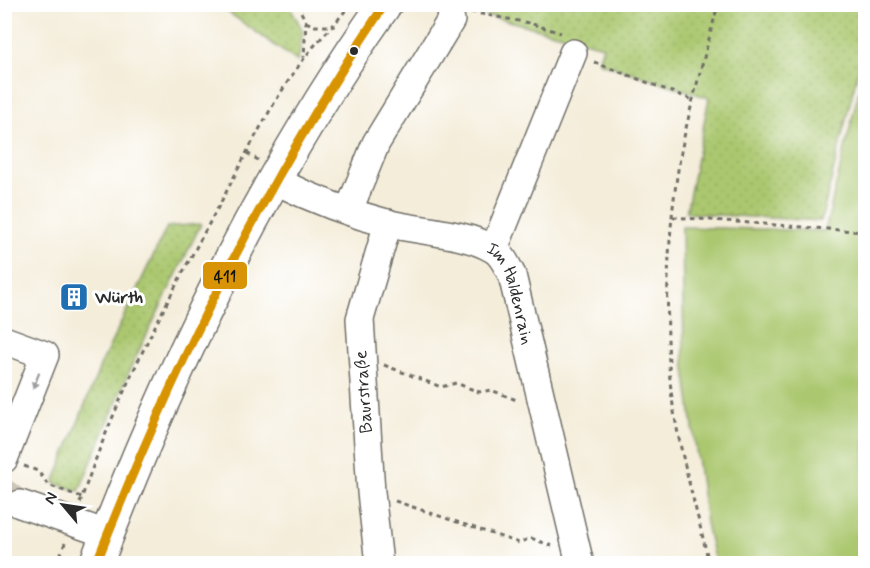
<svg xmlns="http://www.w3.org/2000/svg" width="870" height="568" font-family="Mynerve,sans-serif">
<style>
.grass{fill:url(#grass-dots);stroke:#6b7a4d;stroke-width:1.5}
.garden{fill:#abc86f;stroke:#6b7a4d;stroke-width:1.5}
.lines{fill:none;stroke-linecap:round;stroke-linejoin:round}
.minor-tunnel{stroke:#ccc6b7;stroke-width:27;stroke-dasharray:27 14;stroke-linecap:butt}
.minor-casing{stroke:#716f68;stroke-width:30}
.major-casing{stroke:#716f68;stroke-width:36}
.path{stroke:#716f68;stroke-width:3;stroke-dasharray:4.5 4.5;stroke-linecap:butt}
.minor{stroke:#fff;stroke-width:27}
.major{stroke:#fff;stroke-width:33}
.bus-1-casing{stroke:#fff;stroke-width:14}
.bus-1{stroke:#d89406;stroke-width:9}
.oneway{fill:#a0a0a0}
.bus-dot{fill:#2b2b2b;stroke:#fff;stroke-width:2}
.labels{text-anchor:middle;stroke-width:6;stroke-linejoin:round;paint-order:stroke}
.poi-label{font-size:18px;font-weight:bold;fill:#2b2b2b;stroke:#fff;text-anchor:start}
.street-label{font-size:18px;fill:#2b2b2b;stroke:#fff}
.line-badge{stroke:#fff;stroke-width:2}
.pale-badge-label{font-size:16px;text-anchor:middle;font-weight:bold;fill:#111}
</style>
<defs>
<pattern id="grass-dots" width="8" height="8" patternUnits="userSpaceOnUse" patternTransform="scale(1.5)"><rect width="8" height="8" fill="#abc86f"/><path d="M2 2h.1M6 6h.1" fill="none" stroke="#93ac60" stroke-width="1.8" stroke-linecap="round"/></pattern>
</defs>
<rect width="100%" height="100%" fill="#fff"/>
<filter id="ink" filterUnits="userSpaceOnUse"><feTurbulence type="fractalNoise" baseFrequency=".0167" numOctaves="2"/><feDisplacementMap in="SourceGraphic" scale="12" xChannelSelector="R" yChannelSelector="G"/><feConvolveMatrix kernelMatrix="1 2 1 2 8 2 1 2 1" color-interpolation-filters="sRGB"/></filter>
<filter id="wash" filterUnits="userSpaceOnUse"><feTurbulence type="fractalNoise" baseFrequency=".008" numOctaves="4" result="noise"/><feDisplacementMap in="SourceGraphic" scale="24" xChannelSelector="R" yChannelSelector="G"/><feGaussianBlur stdDeviation="1.35" result="paint"/><feColorMatrix in="noise" values="0 0 0 0 0 0 0 0 0 0 0 0 0 0 0 0 0 1.4 0 .05"/><feComposite in="paint" operator="in"/></filter>
<g filter="url(#wash)">
<rect width="100%" height="100%" fill="#f4edda"/>
<g class="grass">
<polygon points="218,5 289,5 303,31 298,62"/>
<polygon points="448,5 865,5 865,43 821,221 686,213 709,98 598,62 603,46"/>
<polygon points="201,224 131,367 79,491 54,483 101,364 167,227"/>
</g>
<polygon class="garden" points="865,65 865,563 715,563 706,523 684,361 682,227 825,231"/>
</g>
<g filter="url(#ink)">
<g class="lines">
<polyline class="minor-tunnel" points="4,492 20,504"/>
<g class="minor-casing">
<g id="minor">
<path id="s1" d="M274 180C310 198 351 214 390 224 420 231 467 233 493 249 502 254 507 266 512 275L580 564"/>
<polyline points="349,210 376,143 451,20"/>
<polyline points="494,249 573,53"/>
<polyline points="4,340 45,355 4,459"/>
<polyline points="20,504 107,534"/>
<polyline points="379,564 371,492 360,319 388,223"/>
</g>
</g>
<g class="major-casing">
<path id="major" d="M96 564C170 368 264 176 385 4"/>
</g>
<g class="path">
<polyline points="297,4 306,22 304,57"/>
<polyline points="471,12 529,23 561,33"/>
<polyline points="306,22 315,26 335,26"/>
<polyline points="594,62 693,100"/>
<polyline points="247,153 258,160"/>
<polyline points="673,217 866,232"/>
<polyline points="384,365 441,387 456,383 479,392 491,390 519,401"/>
<polyline points="24,466 38,471 48,485 82,497"/>
<polyline points="395,501 519,543 531,538 552,546"/>
<path d="M80 503C115 398 168 298 221 202 246 154 271 103 303 60 317 40 336 25 350 4"/>
<polyline points="59,560 69,564"/>
<polyline points="57,564 65,543"/>
<path d="M709 564C695 500 671 427 669 363 665 288 669 210 684 137 694 92 707 48 718 4"/>
</g>
<use href="#minor" class="minor"/>
<use href="#major" class="major"/>
<g class="bus-1-casing">
<path id="bus-1" d="M96 564C175 363 264 183 385 4"/>
</g>
<use href="#bus-1" class="bus-1"/>
</g>
<defs><path id="oneway-solid" d="M-6-.8H1V-3.2L6.5 0L1 3.2V.8H-6Z" transform="scale(1.5)"/></defs>
<use class="oneway" href="#oneway-solid" transform="translate(36 381) rotate(111)"/>
</g>
<defs>
<g id="building-square" transform="scale(1.5)"><rect x="-9" y="-9" width="18" height="18" rx="4" fill="#1f6fb2" stroke="#fff"/><path d="M-4-6H4V6H1V3H-1V6H-4ZM-2.5-4.3h1.7v1.8h-1.7ZM.8-4.3h1.7v1.8H.8ZM-2.5-1h1.7V.8h-1.7ZM.8-1h1.7V.8H.8Z" fill="#fff"/></g>
</defs>
<g fill-rule="evenodd">
<use href="#building-square" x="74" y="297"/>
</g>
<circle class="bus-dot" cx="354" cy="51" r="5"/>
<g class="labels">
<g class="poi-label">
<text x="95" y="303">Würth</text>
</g>
<g class="street-label">
<text dy="6" stroke="none"><textPath href="#s1" startOffset="280">Im Haldenrain</textPath></text>
<text transform="translate(363 392) rotate(-94)" y="6">Baurstraße</text>
</g>
</g>
<rect class="line-badge" x="202" y="261" width="46" height="29" rx="6" fill="#d89406"/>
<g class="pale-badge-label">
<text x="225" y="282">411</text>
</g>
<rect width="870" height="568" fill="none" stroke="#fff" stroke-width="24"/>
<g transform="translate(63 505) rotate(299)" stroke="#ffffff" stroke-width="4.5" paint-order="stroke">
<path d="M0-4.5L10 22L0 15L-10 22Z" fill="#2b2b2b"/>
<text y="-9" font-size="16" font-weight="bold" text-anchor="middle" fill="#2b2b2b">N</text>
</g>
</svg>
